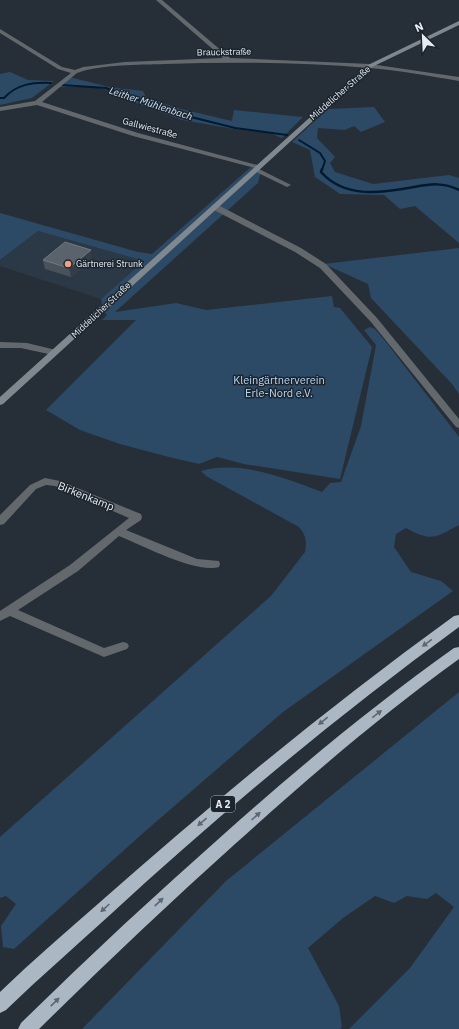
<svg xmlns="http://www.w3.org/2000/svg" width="459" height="1029" font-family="'IBM Plex Sans',sans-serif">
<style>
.built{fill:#2b3947}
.green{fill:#2c4a65}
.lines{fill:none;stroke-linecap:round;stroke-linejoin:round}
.stream-far1{stroke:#001a33;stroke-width:2}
.stream{stroke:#001a33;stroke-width:2.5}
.street{fill:#63686c;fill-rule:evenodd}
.secondary{fill:#80888f;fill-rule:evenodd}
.highway{fill:#abb7c2;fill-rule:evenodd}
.wall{fill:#49525b}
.shaded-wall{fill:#343d46}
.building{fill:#5a626c;stroke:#707881}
.oneway{fill:#5c6771}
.poi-dot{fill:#f39f85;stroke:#1c252e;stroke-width:1.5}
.labels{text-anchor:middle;stroke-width:3;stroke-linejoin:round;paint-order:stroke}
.far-street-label{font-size:9px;fill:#e6ecf2;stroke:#1c252e}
.far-poi-label{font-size:9px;fill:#e6ecf2;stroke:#1c252e;text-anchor:start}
.far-water-label{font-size:10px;font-style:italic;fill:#cfe4f9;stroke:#1c252e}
.shield{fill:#1c252e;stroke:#a9b0b7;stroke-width:1}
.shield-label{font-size:10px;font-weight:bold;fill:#e6ecf2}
.park-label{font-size:11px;fill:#b7d7f6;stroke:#1c252e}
.street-label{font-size:11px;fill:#e6ecf2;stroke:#1c252e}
</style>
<rect width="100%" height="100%" fill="#262f38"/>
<polygon class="built" points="38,231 144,261 101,299 0,266 0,260"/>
<g class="green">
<polygon points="10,72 28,80 54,81 32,98 0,105 0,74"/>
<polygon points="69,77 109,87 143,91 146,97 177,108 232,121 234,110 303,117 282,138 270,133 234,129 182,120 131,101 113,91 92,87 56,87"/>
<polygon points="374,107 385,122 361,132 354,126 345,130 318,128 317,138 335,157 330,163 335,172 373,184 449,175 459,178 459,243 415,206 400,209 384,195 340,194 315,177 310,150 292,142 328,109"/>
<polygon points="252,166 261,171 258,183 115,312 176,303 206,310 332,296 334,307 340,308 372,347 340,479 244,464 217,457 199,464 169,457 120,444 80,430 46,410 136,320 102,320 107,315 103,311 101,299 144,261 38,231 0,260 0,213 138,252 152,254"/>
<polygon points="459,248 459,394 452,384 371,298 368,284 324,264"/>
<path d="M370 327 375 329 386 342 459 437V525C434 538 432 542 406 528L396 534 394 547 411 572 441 581 453 591 283 712 142 834 14 949 3 947 1 926 16 904 6 896 0 898V837L271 596 305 552C307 542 306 535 299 527L206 476 201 471C242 460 284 478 322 492L330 483 341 482 361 426 376 345 364 330Z"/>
<polygon points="459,692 459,1029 349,1029 410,968 454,907 436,893 427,899 407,896 394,903 375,896 343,918 308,948 339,1006 342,1027 340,1029 82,1029 226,881"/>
</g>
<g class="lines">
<g class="stream-far1">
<polyline points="61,85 106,88 171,112 235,128 287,135"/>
<path d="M0 98H4C17 84 33 82 51 83"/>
<polyline points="299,140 320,153 325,161 322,170"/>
</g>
<path class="stream" d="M322 169 321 172C345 199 382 193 414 187 430 184 444 182 459 190"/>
<g class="street">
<path d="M156 0H162L230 58 370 64 459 77V81C429 76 399 70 369 68 301 62 233 62 165 64 139 65 101 64 77 73L42 102 138 133 261 166 262 167 259 169 291 185 287 187 254 171 253 170 255 168 133 136 37 105 0 111V107L35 101 71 73 58 69 0 33V29L62 67 75 70 83 67 125 62 223 58Z"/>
<polygon points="212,205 218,205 301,248 326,264 377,318 459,419 459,428 456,427 371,322 320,268 295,252 212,209"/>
<polygon points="0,342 27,343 56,350 57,352 53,355 21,348 0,348"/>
<path d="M45 478 60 481 141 514 142 517 141 520 126 530 197 559 219 561 220 564 219 567C196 574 142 545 119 536L78 571 18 610 104 648 123 642 127 643 129 646 127 649 104 657 10 616 0 621V611L70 565 129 518 55 486 46 485 36 489 4 524 0 525V515L30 485Z"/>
</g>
<polygon class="secondary" points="459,21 459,25 372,67 3,404 0,405 0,397 368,65"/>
<g class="highway">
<path d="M459 615V627C337 716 222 812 111 914 76 946 40 977 6 1010L0 1013V992C32 961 66 932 99 903 213 802 330 706 454 616Z"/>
<path d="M459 647V659C380 716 307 779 235 844 168 904 103 966 39 1029H18L21 1023C87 958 155 895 224 834 298 768 374 705 454 648Z"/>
</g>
</g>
<polygon class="wall" points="43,260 92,260 71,277 45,269"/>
<polygon class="shaded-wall" points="91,250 92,260 71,277 69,268"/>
<polygon class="building" points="65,242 91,250 69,268 43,260"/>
<defs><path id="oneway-solid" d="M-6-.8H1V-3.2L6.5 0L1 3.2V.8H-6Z"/></defs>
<g class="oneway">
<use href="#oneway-solid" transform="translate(427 643) rotate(144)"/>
<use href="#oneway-solid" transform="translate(377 714) rotate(-38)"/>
<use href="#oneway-solid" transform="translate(323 721) rotate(141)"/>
<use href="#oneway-solid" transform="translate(256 816) rotate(-42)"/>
<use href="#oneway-solid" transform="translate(202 822) rotate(139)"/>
<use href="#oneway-solid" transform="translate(159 902) rotate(-44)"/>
<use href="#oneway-solid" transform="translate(105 908) rotate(138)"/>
<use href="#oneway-solid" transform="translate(55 1002) rotate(-44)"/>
</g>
<circle class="poi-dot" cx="68" cy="264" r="4"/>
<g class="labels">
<g class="far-street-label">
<text transform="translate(224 52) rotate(-1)" y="3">Brauckstraße</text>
<text transform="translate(340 93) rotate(-41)" y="3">Middelicher Straße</text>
<text transform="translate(150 128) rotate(15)" y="3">Gallwiestraße</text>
<text transform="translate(101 310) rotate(-43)" y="3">Middelicher Straße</text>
</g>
<g class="far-poi-label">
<text x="76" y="267">Gärtnerei Strunk</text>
</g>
<g class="far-water-label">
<text transform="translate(151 103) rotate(18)" y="4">Leither Mühlenbach</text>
</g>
<rect class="shield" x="211" y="796" width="24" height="16" rx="3"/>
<g class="shield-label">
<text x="223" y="808">A 2</text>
</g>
<g class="park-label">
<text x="279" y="384">Kleingärtnerverein<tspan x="279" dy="13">Erle-Nord e.V.</tspan></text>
</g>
<g class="street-label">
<text transform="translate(86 496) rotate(22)" y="4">Birkenkamp</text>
</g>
</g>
<g transform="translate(423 36) rotate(336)" stroke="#1c252e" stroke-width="3" paint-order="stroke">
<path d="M0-3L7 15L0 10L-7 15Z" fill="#e6ecf2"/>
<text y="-6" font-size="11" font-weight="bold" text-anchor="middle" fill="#e6ecf2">N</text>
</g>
</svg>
